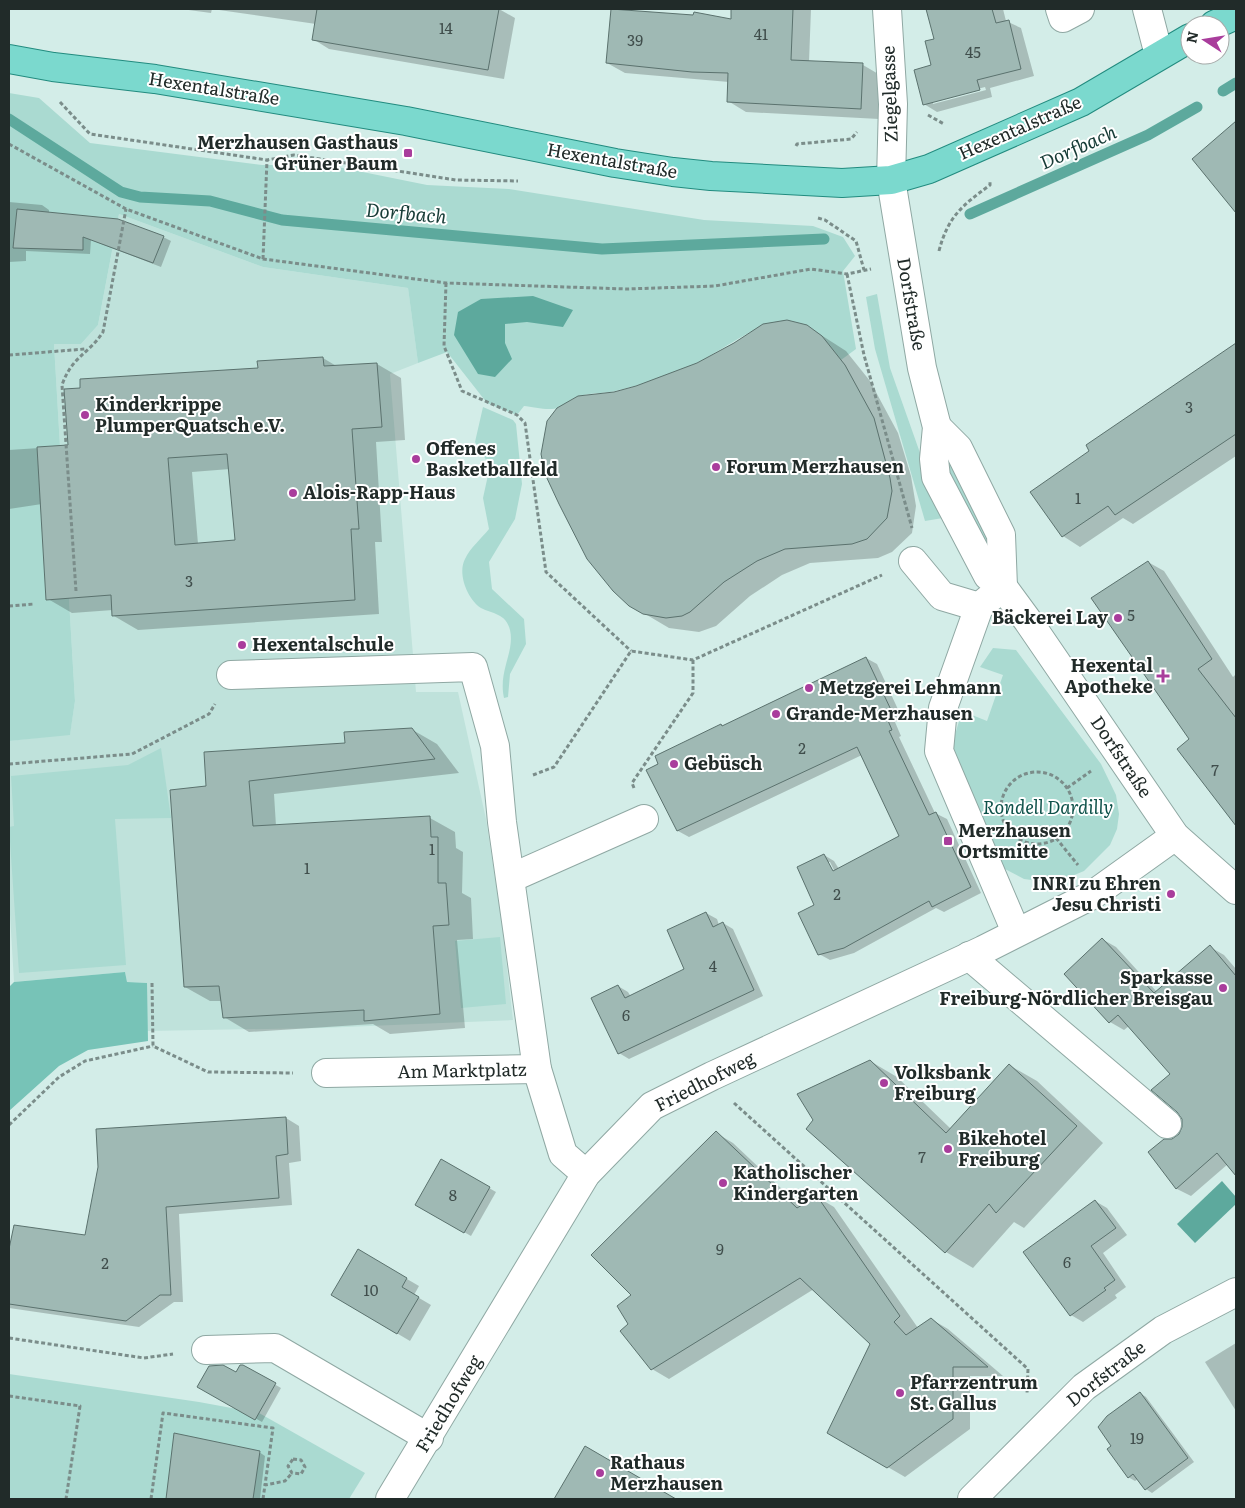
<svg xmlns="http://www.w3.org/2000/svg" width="1245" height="1508" font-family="Literata,serif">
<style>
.built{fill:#bfe2db}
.green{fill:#aadad1}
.forest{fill:#77c3b7}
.water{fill:#5da99d}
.shadow{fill:#0003;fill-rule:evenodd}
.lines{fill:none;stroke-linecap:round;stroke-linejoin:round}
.stream{stroke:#5da99d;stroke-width:11}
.building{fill:#9fb9b4;stroke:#5b726e;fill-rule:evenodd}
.minor-casing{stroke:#8fa8a3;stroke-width:30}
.major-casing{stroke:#228b7f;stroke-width:30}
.path{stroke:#7b8d8a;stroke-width:3;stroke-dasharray:4 2.5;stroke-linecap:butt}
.minor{stroke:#fff;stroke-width:28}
.major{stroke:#7bd9ce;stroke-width:28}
.poi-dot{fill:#a93d9c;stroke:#fff;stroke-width:2}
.labels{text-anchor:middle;stroke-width:4;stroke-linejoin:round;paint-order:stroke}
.number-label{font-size:15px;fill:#404e4c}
.street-label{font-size:18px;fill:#212b29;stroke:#fff}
.poi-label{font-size:18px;font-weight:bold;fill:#212b29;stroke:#fff;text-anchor:start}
.park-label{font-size:18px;font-style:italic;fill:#0d5149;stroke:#fff}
.water-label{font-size:19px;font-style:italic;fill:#173c37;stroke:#fff}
</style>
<rect width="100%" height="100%" fill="#d3ede8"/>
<polygon class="built" points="119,214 263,267 408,288 418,363 390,374 416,692 458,692 486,819 502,924 513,1020 321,1028 147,1031 147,983 127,982 125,972 14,982 9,897 9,741 70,734 75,701 54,344 81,344 98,325"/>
<g class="green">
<path d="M9 93 39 98 90 143 262 165H328L427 185 509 189 704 220 813 226 843 237 855 256 843 271 856 349 841 360C826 341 814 324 789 321 763 318 722 351 697 363 672 375 643 385 615 391 603 394 589 392 577 397 570 399 565 406 558 408 549 411 533 407 524 406L517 415 487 403 447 352 418 363 408 288 263 267 119 214 98 325 81 344H54L75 701 70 735 9 741Z"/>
<polygon points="877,294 890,368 943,518 925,521 875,349 866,297"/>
<path d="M483 407 513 420 516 424 522 484 515 519 489 562 492 589 524 619 526 644 510 674 508 697 504 698C498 671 515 652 510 630 506 613 492 614 481 608 468 600 457 574 465 559 470 548 481 539 489 529L483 498 490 466 475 442Z"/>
<polygon points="945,453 969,495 987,536 986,539 977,542 945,467"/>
<polygon points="993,648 1016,650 1101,764 1116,795 1119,814 1117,829 1110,845 1084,871 1055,883 1024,879 1001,867 956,769 952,745 962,711 987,721 1003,675 980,667"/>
<polygon points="161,748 171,818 115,819 126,965 19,973 9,827 14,826 11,776 128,765"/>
<polygon points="500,937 506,1004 461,1008 455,941"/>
<polygon points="9,1374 199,1402 259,1413 365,1473 349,1499 9,1499"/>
</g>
<polygon class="forest" points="125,972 127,982 147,983 148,1041 88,1050 59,1066 9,1111 9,987 14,982"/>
<g class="water">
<polygon points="533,296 573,310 563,327 527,322 505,324 505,343 512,359 495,377 478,374 454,335 458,312 481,299"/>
<polygon points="1222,1181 1236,1197 1236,1204 1195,1243 1177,1224"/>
</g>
<g class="shadow">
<polygon points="181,9 499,9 515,18 504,79 329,49 313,39 316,24 212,9 211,13"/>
<polygon points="612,9 732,20 733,9 811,9 809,62 863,65 880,75 879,119 746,112 728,101 729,82 625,73 607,63"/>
<path d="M928 9H1003L1006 21 1021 28 1034 76 990 88 992 97 937 112 924 104 936 40ZM985 87 986 90 933 104V101Z"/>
<polygon points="1227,130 1236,136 1236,204 1225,198"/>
<polygon points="9,202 42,205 49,210 49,213 163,237 171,241 161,267 91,240 90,254 26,251 26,261 9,262"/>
<polygon points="807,326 846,351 870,381 898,433 911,476 916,506 912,533 892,552 878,558 810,563 782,575 750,596 716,626 699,632 669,628 630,605 614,393 636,387"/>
<polygon points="1236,345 1236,456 1133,524 1123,518 1080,547 1063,536 1091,451 1088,446"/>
<path d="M323 358 338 367 377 364 401 378 405 440 376 442 382 542H375L379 614 138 630 114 616 113 610 72 613 48 599 42 504 9 509V450L69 446 259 369V362ZM230 469 236 541 198 544 192 472Z"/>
<polygon points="1148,562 1164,571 1233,677 1236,674 1236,813 1221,804 1191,740"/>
<path d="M866 658 877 664 902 718 895 722 901 736 899 737 935 813 947 819 981 893 944 912 936 908 854 953 830 960 819 954 816 905 824 855 834 861 839 869 901 837 862 755 689 837 678 831 648 770 721 725 723 726ZM827 862H830L837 876 835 877Z"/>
<polygon points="411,729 437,744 459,773 274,794 276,826 430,818 455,832 456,848 463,852 462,893 471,898 473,939 457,940 465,1028 390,1034 373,1024 249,1032 224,1017 222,1001 210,1001 185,987 208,787 346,745"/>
<polygon points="706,913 717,919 719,925 723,923 733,929 763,996 629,1059 619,1053 618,986 628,992 631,997 686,969"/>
<polygon points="1102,939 1116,947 1157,992 1210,947 1224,955 1236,969 1236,1174 1228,1164 1191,1196 1177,1189 1149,1152 1180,1135 1184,1127 1183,1118 1172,1075 1129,1026 1124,1030 1110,1022"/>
<polygon points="870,1061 897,1077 951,1129 1009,1065 1037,1081 1103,1143 1024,1228 1014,1222 973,1268 946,1252"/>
<polygon points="286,1118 299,1126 301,1161 289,1163 292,1205 179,1214 183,1302 174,1302 139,1327 9,1308 9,1255 15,1227 86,1236 99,1167 97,1130"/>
<polygon points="716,1133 733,1143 801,1207 817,1197 834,1207 918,1328 931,1319 948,1329 1003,1376 970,1376 970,1429 905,1477 829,1433 872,1344 814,1289 669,1379 652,1369 630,1324 633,1295"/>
<polygon points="442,1161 496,1192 471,1236 417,1205"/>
<polygon points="1095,1201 1107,1208 1127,1235 1103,1253 1126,1287 1115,1295 1117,1298 1083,1322 1071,1315"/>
<polygon points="359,1251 419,1286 414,1295 431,1305 410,1341 332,1295"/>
<polygon points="1236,1343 1236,1411 1205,1362"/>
<polygon points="243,1366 281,1388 262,1422 198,1386 236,1374"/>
<polygon points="1140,1393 1146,1397 1194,1462 1152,1493 1146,1489 1138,1479 1135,1481 1128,1477 1113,1446"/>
<polygon points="175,1435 259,1452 265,1456 260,1499 167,1499"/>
<polygon points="585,1448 674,1499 556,1499"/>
</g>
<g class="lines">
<g class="stream">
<polyline points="1223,91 1236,83"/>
<polyline points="9,119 121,192 140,197 210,201 282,220 602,249 824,239"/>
<polyline points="970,214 1148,135 1197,107"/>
</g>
</g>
<g class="building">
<polygon points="317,9 499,9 488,70 312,40"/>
<polygon points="611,9 693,15 694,12 731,19 731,9 793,9 791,60 863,63 861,109 727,102 728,73 692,72 606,63"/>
<polygon points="926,9 992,9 996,23 1009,20 1021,69 977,80 980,90 923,105 914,70 931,65 925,41 934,39"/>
<polygon points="1236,121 1236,213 1192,159"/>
<polygon points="17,209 118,219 164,236 153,263 83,237 83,250 13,248"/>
<polygon points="787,320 807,325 822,336 845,365 874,418 890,478 892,491 887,518 867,539 852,544 785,549 757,561 724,582 690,612 682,616 666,618 643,614 629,606 613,591 587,559 559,504 545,474 541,454 547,421 557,408 578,396 614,392 636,386 697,363 734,343 763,324"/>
<polygon points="1236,343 1236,434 1127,507 1115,515 1108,506 1062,537 1030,492 1089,451 1086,445"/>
<path d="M323 357 324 366 377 363 382 427 352 429 359 529H351L355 600 112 616 111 595 46 600 37 447 68 445 64 389 80 388V379L258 368 257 361ZM227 454 235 540 175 545 168 458Z"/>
<polygon points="1148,561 1212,659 1198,669 1236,718 1236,826 1177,749 1189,739 1091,598"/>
<polygon points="866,657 892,712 886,716 892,730 889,731 929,815 936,812 971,887 932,907 929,901 844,948 818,955 798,913 814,905 797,867 824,854 833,871 899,836 857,747 677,831 646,770 658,764 655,756 721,724 722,726"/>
<polygon points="412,728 435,759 249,781 253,826 430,816 431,837 438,837 438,883 446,883 449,925 433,926 440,1014 364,1021 364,1010 223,1018 219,986 184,987 170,790 206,786 204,752 345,743 344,732"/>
<polygon points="706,912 713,927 723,922 754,990 618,1054 591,998 618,985 625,998 684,969 667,930"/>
<polygon points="1102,938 1154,993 1210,945 1236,976 1236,1176 1217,1153 1176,1189 1148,1152 1164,1139 1172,1139 1179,1134 1182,1127 1182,1119 1177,1112 1151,1090 1170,1074 1118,1015 1109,1023 1064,974"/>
<polygon points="870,1060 946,1133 1009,1064 1077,1126 996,1213 989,1204 945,1253 806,1129 813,1120 797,1094"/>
<polygon points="286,1117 288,1154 276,1156 279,1198 166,1207 171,1295 160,1295 126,1321 9,1304 9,1249 14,1225 85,1235 98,1167 96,1129"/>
<polygon points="716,1131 797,1208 817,1196 900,1316 894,1322 906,1335 931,1318 988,1367 953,1367 953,1419 887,1468 827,1433 870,1344 800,1278 651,1370 620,1331 628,1324 617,1306 631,1295 591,1255"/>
<polygon points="441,1159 490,1187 464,1233 415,1205"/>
<polygon points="1095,1200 1116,1228 1091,1246 1115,1280 1104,1288 1106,1290 1070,1316 1023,1252"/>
<polygon points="358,1249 407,1278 402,1287 419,1297 397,1334 331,1295"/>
<polygon points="223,1365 236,1372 240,1365 243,1365 276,1383 255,1420 197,1387 209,1366"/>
<polygon points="1140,1392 1188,1458 1145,1490 1133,1474 1128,1478 1107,1449 1111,1446 1098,1427 1107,1416"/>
<polygon points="174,1433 260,1451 253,1499 166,1499"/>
<polygon points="585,1446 676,1499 554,1499"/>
</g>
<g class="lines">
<g class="minor-casing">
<g id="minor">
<polyline points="887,9 893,104 891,180 922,368 937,427 934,459 936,477 988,576 1003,587 1028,621 1175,836 1236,890"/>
<polyline points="1060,9 1063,18 1080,9"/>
<polyline points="1147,9 1159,55"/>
<polyline points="937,427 958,448 1001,535 1003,587"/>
<polyline points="913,561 942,596 979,607"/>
<polyline points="1003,587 979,607 943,708 939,751 1016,932"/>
<polyline points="231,675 473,667 495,746 502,822 537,1069 563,1154 586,1174"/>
<polyline points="511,878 644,819"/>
<polyline points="969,956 1167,1124"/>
<polyline points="326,1073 537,1069"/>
<polyline points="206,1350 275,1348 429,1438"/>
<polyline points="390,1499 586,1174 652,1106 712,1076 983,950 1094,894 1175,836"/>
<polyline points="972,1499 1084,1387 1163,1330 1236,1292"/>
</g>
</g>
<g class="major-casing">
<g id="major">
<polyline points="1214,25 1236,15"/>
<polyline points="9,59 53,67 155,79 406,121 615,163 673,172 711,176 842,183 891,180 929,169 1081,102 1190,38"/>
</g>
</g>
<g class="path">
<polyline points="60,102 90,134 267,160 294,155 456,180 518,181"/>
<polyline points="928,115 944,124"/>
<polyline points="9,144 126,209 263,259 446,283 627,289 715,286 811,269 847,274 871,269"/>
<polyline points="796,146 797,144 851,139 857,132"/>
<polyline points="818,218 825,220 856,241 864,270"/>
<path d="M939 251C948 216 963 205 990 185V180"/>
<polyline points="263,259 267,160"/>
<polyline points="847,274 864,355 912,528"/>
<polyline points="446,283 444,346 462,391 517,415 525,423 546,572 631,651"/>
<polyline points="9,355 85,349"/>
<path d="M76 591 62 385C72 356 89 354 103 332L126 209"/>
<polyline points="9,606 34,604"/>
<polyline points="9,764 132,754 209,714 215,704"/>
<circle cx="1037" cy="808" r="36"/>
<polyline points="533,775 554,767 631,651 693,660 882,575"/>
<polyline points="634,788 632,783 693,693 693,660"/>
<polyline points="1067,788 1091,771"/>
<polyline points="1056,838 1078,865"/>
<polyline points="152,983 153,1046 208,1072 293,1073"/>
<polyline points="734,1103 1028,1369 1027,1394"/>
<polyline points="9,1125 59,1077 85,1061 153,1046"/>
<polyline points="9,1338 144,1358 173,1354"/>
<polyline points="9,1396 80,1406 66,1499"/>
<polygon points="293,1459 301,1460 305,1467 301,1474 292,1473 288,1466"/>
<polyline points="151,1499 163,1413 273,1428 265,1485"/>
<polyline points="263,1499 265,1485 285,1481 292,1473"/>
</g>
<use href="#minor" class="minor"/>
<use href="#major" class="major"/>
</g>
<g class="poi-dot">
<rect x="403" y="148" width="10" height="10" rx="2.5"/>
<circle cx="85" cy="415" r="5"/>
<circle cx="416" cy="459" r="5"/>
<circle cx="716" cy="467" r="5"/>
<circle cx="293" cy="493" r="5"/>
<circle cx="1118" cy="618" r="5"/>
<circle cx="242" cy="645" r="5"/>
<path d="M1160.5 668.5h5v5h5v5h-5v5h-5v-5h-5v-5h5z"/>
<circle cx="809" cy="688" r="5"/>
<circle cx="776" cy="714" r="5"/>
<circle cx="674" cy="764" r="5"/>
<rect x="943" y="836" width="10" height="10" rx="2.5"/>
<circle cx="1171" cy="894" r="5"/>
<circle cx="1223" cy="988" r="5"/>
<circle cx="884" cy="1083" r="5"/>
<circle cx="948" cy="1149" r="5"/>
<circle cx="723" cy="1183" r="5"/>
<circle cx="900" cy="1393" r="5"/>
<circle cx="600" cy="1473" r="5"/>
</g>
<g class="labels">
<g class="number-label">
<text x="446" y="34">14</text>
<text x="761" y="40">41</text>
<text x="635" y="46">39</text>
<text x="973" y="58">45</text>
<text x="1189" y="413">3</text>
<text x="1078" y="504">1</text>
<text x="189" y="587">3</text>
<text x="1131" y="621">5</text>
<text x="802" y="754">2</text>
<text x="1215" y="776">7</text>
<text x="432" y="855">1</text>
<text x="307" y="874">1</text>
<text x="837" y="900">2</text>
<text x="713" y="972">4</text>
<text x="626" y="1021">6</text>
<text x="922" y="1163">7</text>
<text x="453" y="1201">8</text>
<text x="720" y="1255">9</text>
<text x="1067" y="1268">6</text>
<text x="105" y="1269">2</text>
<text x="371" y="1296">10</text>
<text x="1137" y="1444">19</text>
</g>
<g class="street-label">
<text transform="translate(214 89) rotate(9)" y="6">Hexentalstraße</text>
<text transform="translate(890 94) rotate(-92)" y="6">Ziegelgasse</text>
<text transform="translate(1020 128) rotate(-24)" y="6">Hexentalstraße</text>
<text transform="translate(612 161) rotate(10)" y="6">Hexentalstraße</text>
<text transform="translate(911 304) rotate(80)" y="6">Dorfstraße</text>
<text transform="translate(1121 757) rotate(56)" y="6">Dorfstraße</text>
<text transform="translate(462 1071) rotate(-1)" y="6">Am Marktplatz</text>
<text transform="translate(705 1082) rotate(-27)" y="6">Friedhofweg</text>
<text transform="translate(1106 1374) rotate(-38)" y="6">Dorfstraße</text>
<text transform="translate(449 1404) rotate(-59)" y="6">Friedhofweg</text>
</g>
<g class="poi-label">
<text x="398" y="149" text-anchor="end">Merzhausen Gasthaus<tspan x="398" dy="21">Grüner Baum</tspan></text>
<text x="95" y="411">Kinderkrippe<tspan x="95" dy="21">PlumperQuatsch e.V.</tspan></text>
<text x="426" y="455">Offenes<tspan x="426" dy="21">Basketballfeld</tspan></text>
<text x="726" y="473">Forum Merzhausen</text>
<text x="303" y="499">Alois-Rapp-Haus</text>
<text x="1108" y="624" text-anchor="end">Bäckerei Lay</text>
<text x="252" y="651">Hexentalschule</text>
<text x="1153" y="672" text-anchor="end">Hexental<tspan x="1153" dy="21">Apotheke</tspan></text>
<text x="819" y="694">Metzgerei Lehmann</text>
<text x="786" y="720">Grande-Merzhausen</text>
<text x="684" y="770">Gebüsch</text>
<text x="958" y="837">Merzhausen<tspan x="958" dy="21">Ortsmitte</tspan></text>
<text x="1161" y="890" text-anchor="end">INRI zu Ehren<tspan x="1161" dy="21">Jesu Christi</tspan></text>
<text x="1213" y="984" text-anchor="end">Sparkasse<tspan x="1213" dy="21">Freiburg-Nördlicher Breisgau</tspan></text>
<text x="894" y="1079">Volksbank<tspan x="894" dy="21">Freiburg</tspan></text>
<text x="958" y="1145">Bikehotel<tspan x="958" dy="21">Freiburg</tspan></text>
<text x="733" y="1179">Katholischer<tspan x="733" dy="21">Kindergarten</tspan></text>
<text x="910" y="1389">Pfarrzentrum<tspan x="910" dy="21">St. Gallus</tspan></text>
<text x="610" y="1469">Rathaus<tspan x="610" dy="21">Merzhausen</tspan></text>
</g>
<g class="park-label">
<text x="1048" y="814">Rondell Dardilly</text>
</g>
<g class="water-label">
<text transform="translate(1078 147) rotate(-24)" y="7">Dorfbach</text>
<text transform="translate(406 213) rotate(5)" y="7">Dorfbach</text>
</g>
</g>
<rect width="1245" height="1508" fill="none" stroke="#212b29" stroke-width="20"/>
<g transform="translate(1205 40) rotate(282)"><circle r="24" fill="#ffffff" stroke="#a6aaa9"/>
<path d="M0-4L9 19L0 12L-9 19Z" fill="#a93d9c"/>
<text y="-8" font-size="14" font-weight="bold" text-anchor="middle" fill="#212b29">N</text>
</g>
</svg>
